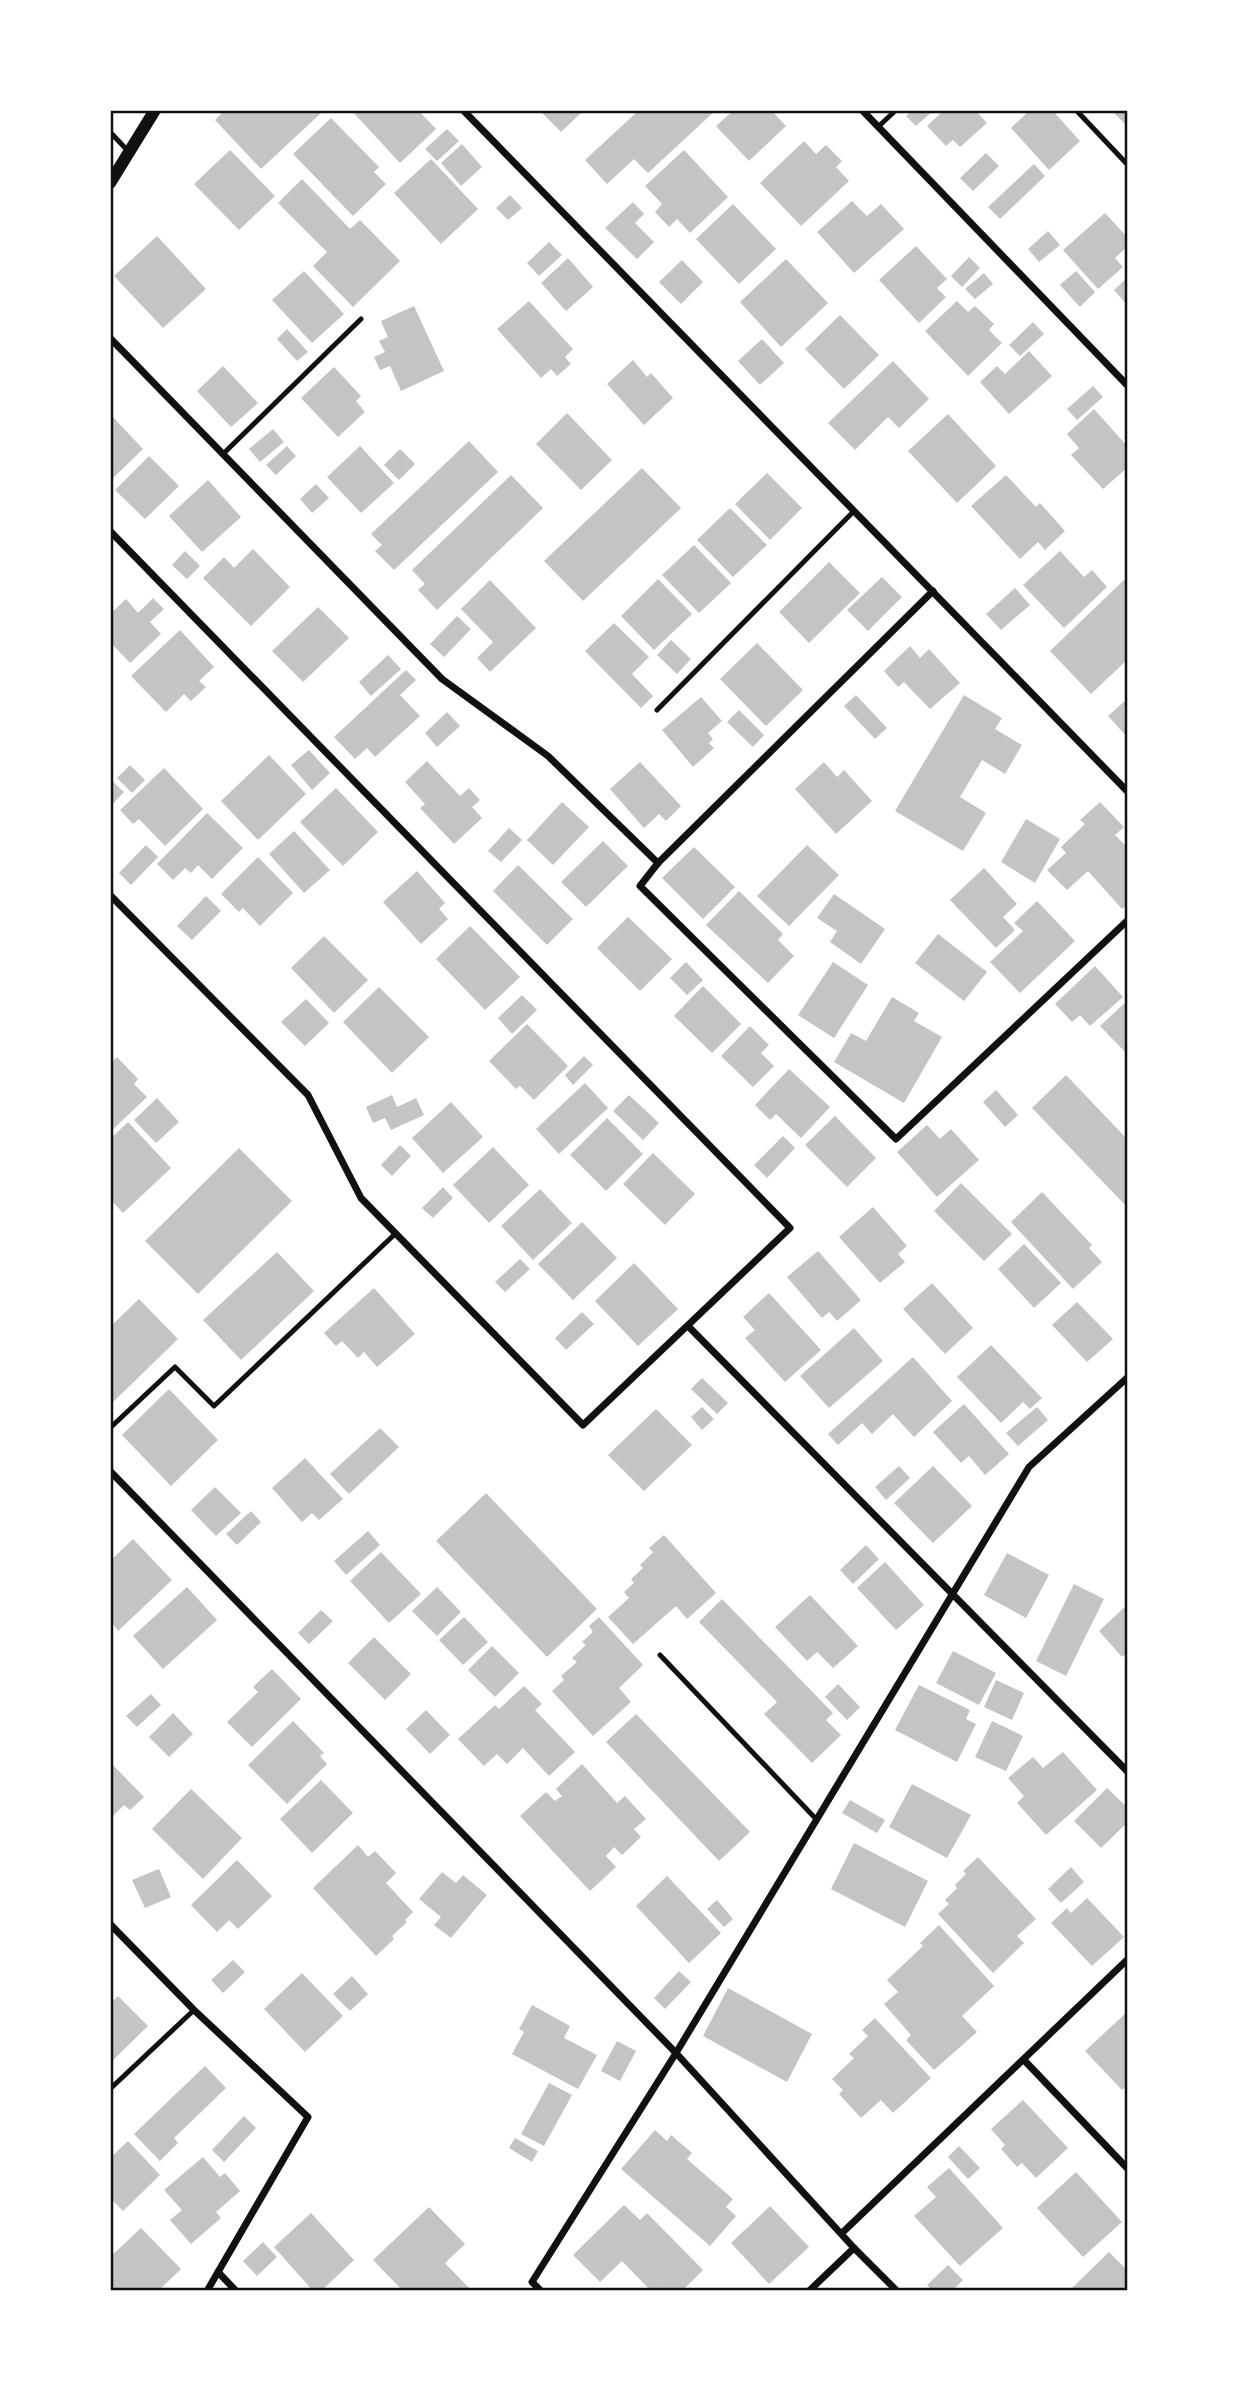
<svg xmlns="http://www.w3.org/2000/svg" width="1238" height="2401" font-family="Barlow,sans-serif">
<style>
.building{fill:#c4c4c4}
.lines{fill:none;stroke-linecap:round;stroke-linejoin:round}
.service{stroke:#111;stroke-width:5}
.minor{stroke:#111;stroke-width:7}
.tertiary{stroke:#111;stroke-width:12}
.neatline{fill:none;stroke:#111;stroke-width:2.5}
</style>
<rect width="100%" height="100%" fill="#fff"/>
<g class="building">
<polygon points="225,110 319,110 321,113 261,169 215,120"/>
<polygon points="351,110 418,110 436,129 400,163"/>
<polygon points="539,110 584,110 561,132"/>
<polygon points="639,110 716,110 648,173 634,159 607,184 585,160"/>
<polygon points="734,110 771,110 786,126 749,161 716,126"/>
<polygon points="913,110 934,110 916,126 906,116"/>
<polygon points="944,110 975,110 987,123 960,147 953,140 946,146 927,126"/>
<polygon points="1030,110 1052,110 1080,141 1049,170 1011,128"/>
<polygon points="1111,110 1128,110 1128,127"/>
<polygon points="331,118 379,167 374,172 386,184 353,216 293,154"/>
<polygon points="447,129 459,141 437,161 425,149"/>
<polygon points="804,141 816,154 826,145 842,161 836,167 849,181 801,226 760,183"/>
<polygon points="462,144 482,167 461,186 441,163"/>
<polygon points="230,150 275,196 239,230 194,184"/>
<polygon points="684,150 728,197 690,233 677,219 669,227 655,212 662,204 645,186"/>
<polygon points="986,153 999,166 973,191 960,178"/>
<polygon points="431,159 478,209 441,244 394,193"/>
<polygon points="1034,164 1045,176 1000,219 988,207"/>
<polygon points="302,179 350,229 360,220 400,261 353,307 313,266 327,252 278,203"/>
<polygon points="510,195 522,208 508,220 496,208"/>
<polygon points="852,201 867,216 881,204 904,229 854,273 817,232"/>
<polygon points="633,202 644,214 635,223 654,242 637,259 605,228"/>
<polygon points="733,204 776,249 739,284 696,239"/>
<polygon points="1105,213 1128,238 1128,246 1115,258 1123,267 1098,289 1063,250"/>
<polygon points="1048,231 1060,245 1039,262 1028,249"/>
<polygon points="157,236 206,289 163,328 114,276"/>
<polygon points="549,242 562,255 539,276 527,263"/>
<polygon points="916,246 947,279 937,288 946,297 919,323 879,280"/>
<polygon points="969,257 980,268 962,287 951,276"/>
<polygon points="568,258 593,287 566,311 541,283"/>
<polygon points="786,259 828,303 781,347 740,302"/>
<polygon points="682,260 703,282 681,304 659,282"/>
<polygon points="304,271 344,314 312,343 272,300"/>
<polygon points="1076,271 1095,292 1080,307 1060,285"/>
<polygon points="984,273 993,284 975,299 965,289"/>
<polygon points="1128,277 1128,306 1114,290"/>
<polygon points="529,301 573,349 565,357 571,364 557,376 551,369 541,378 497,329"/>
<polygon points="957,301 968,312 975,306 994,324 989,330 1002,343 968,376 925,331"/>
<polygon points="414,306 444,371 401,391 390,366 380,370 374,357 385,352 379,341 388,337 381,321"/>
<polygon points="840,315 879,355 844,389 805,349"/>
<polygon points="1033,322 1044,334 1020,356 1009,345"/>
<polygon points="287,329 308,352 297,361 277,339"/>
<polygon points="762,339 784,363 760,385 738,361"/>
<polygon points="1029,351 1052,376 1009,414 980,382 997,366 1005,374"/>
<polygon points="633,360 647,377 651,373 673,398 644,425 607,384"/>
<polygon points="893,361 929,399 899,428 888,417 855,450 828,423"/>
<polygon points="223,366 258,403 231,427 197,391"/>
<polygon points="334,367 361,396 356,401 365,412 338,437 301,398"/>
<polygon points="1093,386 1103,397 1077,420 1067,409"/>
<polygon points="1094,409 1128,447 1128,467 1103,489 1071,455 1079,448 1067,434"/>
<polygon points="567,413 612,460 581,490 536,444"/>
<polygon points="110,414 143,449 110,481"/>
<polygon points="948,414 996,466 957,503 908,451"/>
<polygon points="273,429 284,442 260,462 249,449"/>
<polygon points="469,441 498,472 394,570 375,551 382,545 371,534"/>
<polygon points="287,446 296,456 276,475 266,465"/>
<polygon points="360,446 394,483 361,513 327,477"/>
<polygon points="400,449 415,464 399,480 384,465"/>
<polygon points="149,456 179,486 145,519 115,490"/>
<polygon points="642,468 681,508 583,601 544,561"/>
<polygon points="767,473 802,508 770,540 735,504"/>
<polygon points="511,475 543,508 437,610 418,590 425,584 412,570"/>
<polygon points="1006,475 1036,507 1040,503 1065,531 1045,550 1038,542 1020,559 971,506"/>
<polygon points="208,480 241,517 202,552 169,516"/>
<polygon points="316,484 329,498 312,513 300,499"/>
<polygon points="730,508 767,545 733,577 697,540"/>
<polygon points="694,545 731,583 699,613 662,575"/>
<polygon points="253,549 290,587 251,626 203,578 224,557 234,568"/>
<polygon points="185,551 200,566 187,579 172,565"/>
<polygon points="1060,551 1084,577 1092,570 1107,587 1064,628 1023,585"/>
<polygon points="829,562 860,593 809,643 779,612"/>
<polygon points="882,577 902,597 868,631 847,610"/>
<polygon points="1126,578 1128,580 1128,659 1091,694 1050,651"/>
<polygon points="658,579 692,614 654,650 621,616"/>
<polygon points="490,580 536,628 490,672 477,658 493,642 461,609"/>
<polygon points="1015,588 1030,605 1001,630 986,614"/>
<polygon points="153,598 164,609 150,622 161,634 130,663 110,642 110,614 126,599 138,613"/>
<polygon points="318,607 349,638 303,682 272,651"/>
<polygon points="457,616 471,629 444,657 430,644"/>
<polygon points="614,623 649,657 632,674 653,696 641,708 585,651"/>
<polygon points="180,630 214,667 199,681 206,687 191,701 184,694 166,712 131,676"/>
<polygon points="671,640 691,659 677,674 657,655"/>
<polygon points="757,643 803,690 766,726 720,679"/>
<polygon points="910,646 920,658 929,649 960,683 930,709 904,682 898,687 884,671"/>
<polygon points="388,655 401,669 371,696 359,682"/>
<polygon points="406,670 416,680 400,695 420,716 375,757 367,748 355,759 334,737"/>
<polygon points="856,695 887,728 875,739 844,706"/>
<polygon points="964,695 1002,718 995,729 1022,745 1005,774 982,760 960,797 986,813 963,851 895,811"/>
<polygon points="701,697 722,721 708,733 713,739 709,743 714,748 693,767 662,730"/>
<polygon points="1128,698 1128,738 1108,716"/>
<polygon points="739,710 764,735 753,747 727,722"/>
<polygon points="447,712 460,726 437,747 425,733"/>
<polygon points="309,750 330,773 312,790 291,765"/>
<polygon points="269,755 306,794 258,840 221,801"/>
<polygon points="427,761 460,796 469,788 480,800 472,807 482,818 454,844 420,808 425,804 405,782"/>
<polygon points="640,762 681,806 666,821 659,814 644,828 610,789"/>
<polygon points="824,762 837,777 844,770 872,801 836,834 795,789"/>
<polygon points="130,765 145,780 132,793 117,778"/>
<polygon points="164,768 203,809 165,846 139,819 133,824 120,810"/>
<polygon points="110,779 124,792 110,807"/>
<polygon points="336,788 378,832 343,866 300,822"/>
<polygon points="562,802 589,827 553,865 527,840"/>
<polygon points="1100,802 1124,827 1115,835 1128,848 1128,904 1122,909 1088,871 1067,890 1047,870 1066,853 1061,847 1085,824 1080,820"/>
<polygon points="207,813 243,848 212,879 198,865 191,873 185,868 173,880 157,864"/>
<polygon points="1026,819 1060,839 1035,883 1001,862"/>
<polygon points="509,828 522,840 501,862 488,851"/>
<polygon points="294,831 330,870 304,893 269,854"/>
<polygon points="603,841 628,866 586,907 561,882"/>
<polygon points="146,845 158,857 131,885 119,873"/>
<polygon points="807,845 839,875 789,926 757,896"/>
<polygon points="694,847 735,887 703,919 662,878"/>
<polygon points="258,857 293,893 260,926 243,908 239,912 221,894"/>
<polygon points="518,865 573,919 547,945 493,891"/>
<polygon points="984,868 1017,904 1003,917 1015,930 996,948 950,900"/>
<polygon points="417,871 445,903 439,909 448,919 421,944 383,902"/>
<polygon points="739,891 783,934 778,940 794,956 768,983 706,925"/>
<polygon points="834,894 885,929 861,964 830,942 837,931 817,918"/>
<polygon points="206,896 221,911 192,940 177,926"/>
<polygon points="1037,901 1075,941 1020,993 990,962 1023,931 1014,923"/>
<polygon points="628,917 672,959 640,991 597,948"/>
<polygon points="470,926 520,977 485,1010 436,959"/>
<polygon points="938,934 987,972 964,1001 915,963"/>
<polygon points="324,936 368,980 334,1013 291,968"/>
<polygon points="686,962 703,980 687,995 670,978"/>
<polygon points="833,962 868,985 834,1038 798,1015"/>
<polygon points="1095,966 1123,997 1090,1026 1080,1015 1072,1022 1055,1004"/>
<polygon points="703,986 741,1024 712,1053 674,1016"/>
<polygon points="379,987 429,1037 392,1073 343,1022"/>
<polygon points="522,995 537,1010 512,1034 498,1018"/>
<polygon points="892,997 919,1013 914,1021 942,1037 904,1103 834,1062 851,1033 866,1041"/>
<polygon points="306,999 329,1023 305,1046 281,1022"/>
<polygon points="1128,1000 1128,1055 1100,1026"/>
<polygon points="527,1024 568,1066 534,1100 520,1086 516,1089 489,1061"/>
<polygon points="750,1026 769,1045 761,1053 774,1066 753,1087 721,1056"/>
<polygon points="584,1056 593,1065 573,1085 565,1075"/>
<polygon points="117,1057 138,1079 134,1084 147,1097 110,1132 110,1064"/>
<polygon points="789,1069 830,1107 801,1138 776,1114 770,1120 755,1105"/>
<polygon points="1066,1075 1128,1140 1128,1208 1032,1108"/>
<polygon points="585,1083 608,1108 559,1154 536,1129"/>
<polygon points="996,1090 1018,1115 1005,1127 983,1102"/>
<polygon points="392,1095 397,1107 416,1098 424,1115 391,1130 385,1118 373,1123 366,1107"/>
<polygon points="629,1095 659,1123 643,1140 613,1111"/>
<polygon points="157,1098 179,1122 156,1143 134,1120"/>
<polygon points="451,1102 483,1137 443,1173 412,1138"/>
<polygon points="835,1116 876,1158 847,1187 805,1145"/>
<polygon points="607,1118 643,1154 606,1191 570,1155"/>
<polygon points="128,1122 171,1168 123,1213 110,1199 110,1139"/>
<polygon points="927,1125 940,1139 951,1129 979,1160 937,1197 897,1152"/>
<polygon points="783,1136 795,1148 767,1178 754,1165"/>
<polygon points="400,1145 411,1156 392,1176 381,1165"/>
<polygon points="493,1147 529,1185 489,1223 453,1185"/>
<polygon points="239,1148 292,1201 198,1294 145,1241"/>
<polygon points="653,1153 695,1194 665,1225 623,1184"/>
<polygon points="961,1183 1012,1234 984,1261 934,1211"/>
<polygon points="443,1187 453,1198 433,1218 422,1208"/>
<polygon points="540,1189 572,1223 533,1260 501,1226"/>
<polygon points="1042,1192 1092,1245 1089,1248 1102,1262 1073,1289 1011,1222"/>
<polygon points="873,1207 907,1246 898,1254 905,1262 880,1283 839,1237"/>
<polygon points="582,1222 617,1258 573,1300 538,1264"/>
<polygon points="1024,1244 1061,1283 1034,1308 998,1269"/>
<polygon points="818,1251 861,1300 837,1321 829,1312 822,1318 787,1277"/>
<polygon points="277,1252 314,1291 241,1360 203,1320"/>
<polygon points="520,1259 530,1269 505,1292 495,1282"/>
<polygon points="634,1263 678,1309 638,1346 595,1301"/>
<polygon points="932,1283 973,1328 945,1354 903,1309"/>
<polygon points="374,1288 415,1334 377,1367 364,1352 358,1358 342,1341 336,1346 324,1333"/>
<polygon points="769,1293 821,1350 785,1382 745,1338 755,1330 743,1317"/>
<polygon points="139,1299 178,1339 110,1405 110,1327"/>
<polygon points="1077,1302 1113,1339 1087,1362 1052,1325"/>
<polygon points="582,1312 594,1324 566,1350 555,1338"/>
<polygon points="854,1328 883,1361 829,1408 800,1376"/>
<polygon points="991,1345 1042,1398 1030,1409 1023,1402 1001,1423 957,1377"/>
<polygon points="913,1357 952,1401 914,1437 893,1414 872,1434 862,1423 838,1445 828,1434"/>
<polygon points="702,1378 728,1403 717,1414 691,1389"/>
<polygon points="169,1389 218,1440 171,1486 122,1435"/>
<polygon points="964,1404 1009,1454 985,1475 969,1456 961,1463 933,1432"/>
<polygon points="702,1407 714,1419 702,1430 691,1417"/>
<polygon points="1037,1407 1048,1420 1018,1446 1006,1433"/>
<polygon points="656,1409 692,1445 644,1491 608,1455"/>
<polygon points="380,1428 399,1447 349,1494 330,1474"/>
<polygon points="305,1458 343,1499 319,1520 312,1513 302,1522 272,1488"/>
<polygon points="899,1466 910,1478 886,1500 875,1487"/>
<polygon points="933,1466 972,1506 933,1543 894,1503"/>
<polygon points="215,1487 241,1513 216,1536 191,1510"/>
<polygon points="486,1493 597,1609 547,1657 436,1541"/>
<polygon points="251,1511 261,1522 237,1545 226,1534"/>
<polygon points="368,1531 380,1545 346,1575 334,1561"/>
<polygon points="664,1535 716,1593 687,1619 676,1606 633,1644 608,1617 629,1598 624,1592 634,1583 631,1579 643,1568 640,1565 653,1552 649,1548"/>
<polygon points="133,1539 172,1580 118,1631 113,1624 110,1626 110,1561"/>
<polygon points="866,1545 879,1559 853,1584 840,1570"/>
<polygon points="381,1552 421,1594 389,1623 350,1581"/>
<polygon points="1007,1553 1049,1575 1026,1618 984,1595"/>
<polygon points="885,1562 924,1605 896,1630 857,1588"/>
<polygon points="1074,1584 1104,1599 1066,1676 1036,1661"/>
<polygon points="187,1587 217,1620 163,1669 133,1636"/>
<polygon points="437,1587 461,1612 437,1636 412,1611"/>
<polygon points="810,1595 858,1646 833,1668 817,1652 807,1661 775,1627"/>
<polygon points="722,1599 833,1713 826,1720 841,1735 812,1763 764,1714 777,1702 699,1622"/>
<polygon points="1128,1604 1128,1652 1122,1657 1099,1631"/>
<polygon points="321,1610 333,1621 309,1644 298,1633"/>
<polygon points="464,1617 488,1642 463,1665 439,1640"/>
<polygon points="599,1617 643,1665 619,1688 631,1702 593,1736 552,1691 564,1680 561,1676 577,1662 572,1658 586,1645 582,1642 593,1632 589,1626"/>
<polygon points="374,1637 411,1674 385,1700 348,1663"/>
<polygon points="492,1646 519,1673 495,1697 468,1670"/>
<polygon points="953,1651 996,1673 979,1705 936,1683"/>
<polygon points="272,1669 301,1699 252,1747 227,1722 258,1692 253,1687"/>
<polygon points="996,1680 1024,1693 1012,1720 984,1707"/>
<polygon points="838,1684 860,1707 847,1720 825,1697"/>
<polygon points="919,1685 970,1710 966,1719 976,1724 957,1762 895,1730"/>
<polygon points="524,1686 542,1704 535,1710 575,1752 549,1776 523,1748 507,1764 497,1754 484,1766 458,1739 495,1705 499,1709"/>
<polygon points="151,1694 161,1705 137,1727 126,1716"/>
<polygon points="426,1710 450,1735 430,1754 406,1729"/>
<polygon points="173,1713 193,1734 169,1757 149,1737"/>
<polygon points="636,1714 750,1832 719,1861 606,1742"/>
<polygon points="293,1721 324,1753 320,1756 327,1764 287,1804 248,1765"/>
<polygon points="992,1721 1023,1736 1006,1771 975,1757"/>
<polygon points="1063,1752 1097,1790 1046,1835 1017,1803 1024,1796 1008,1778 1033,1757 1043,1768"/>
<polygon points="110,1762 144,1797 130,1810 124,1805 110,1819"/>
<polygon points="582,1764 617,1803 625,1796 646,1819 634,1829 641,1837 622,1855 614,1847 606,1856 616,1867 590,1891 520,1816 546,1792 555,1801 562,1796 556,1789"/>
<polygon points="321,1780 353,1813 312,1853 280,1819"/>
<polygon points="912,1784 971,1815 947,1858 889,1827"/>
<polygon points="1107,1788 1128,1808 1128,1822 1101,1848 1074,1821"/>
<polygon points="191,1789 242,1838 203,1879 152,1829"/>
<polygon points="850,1800 885,1820 877,1833 842,1813"/>
<polygon points="854,1843 928,1881 905,1927 831,1889"/>
<polygon points="358,1845 368,1857 375,1851 396,1873 386,1883 413,1912 405,1920 407,1922 392,1936 394,1939 376,1956 313,1888"/>
<polygon points="978,1857 1036,1919 1017,1936 1024,1943 993,1973 938,1914 949,1904 945,1900 957,1888 955,1885 966,1874 963,1871"/>
<polygon points="237,1860 272,1896 238,1929 229,1920 217,1932 191,1905"/>
<polygon points="1071,1867 1084,1882 1061,1903 1048,1889"/>
<polygon points="159,1869 171,1897 145,1908 132,1880"/>
<polygon points="442,1872 456,1883 463,1875 487,1895 451,1938 434,1925 441,1917 419,1899"/>
<polygon points="667,1876 721,1933 689,1963 636,1906"/>
<polygon points="1087,1898 1124,1937 1092,1966 1051,1923 1067,1908 1071,1913"/>
<polygon points="717,1900 733,1919 724,1927 707,1909"/>
<polygon points="939,1925 994,1986 962,2016 977,2032 934,2070 906,2040 911,2035 884,2004 898,1992 887,1980 923,1946 920,1943"/>
<polygon points="233,1960 245,1972 223,1993 211,1980"/>
<polygon points="679,1971 691,1982 665,2009 654,1998"/>
<polygon points="302,1973 343,2016 305,2052 264,2009"/>
<polygon points="352,1976 368,1994 350,2011 333,1994"/>
<polygon points="728,1988 812,2034 787,2082 703,2036"/>
<polygon points="118,1996 148,2026 110,2063 110,2004"/>
<polygon points="532,2005 570,2026 564,2038 597,2055 578,2089 512,2054 524,2032 519,2029"/>
<polygon points="1128,2011 1128,2085 1122,2090 1085,2051"/>
<polygon points="875,2018 931,2078 893,2113 881,2100 861,2118 839,2094 843,2090 832,2079 854,2058 849,2054 868,2036 862,2030"/>
<polygon points="617,2041 636,2051 620,2081 601,2071"/>
<polygon points="205,2066 226,2088 174,2138 178,2143 160,2161 134,2134"/>
<polygon points="549,2083 572,2095 544,2146 521,2134"/>
<polygon points="1023,2100 1068,2148 1036,2178 1022,2163 1017,2167 1001,2149 1005,2145 991,2129"/>
<polygon points="244,2116 256,2128 224,2162 212,2150"/>
<polygon points="655,2130 667,2141 671,2135 692,2153 687,2159 733,2199 726,2207 736,2216 710,2246 621,2169"/>
<polygon points="515,2138 538,2151 532,2162 509,2148"/>
<polygon points="128,2141 160,2175 123,2211 110,2198 110,2158"/>
<polygon points="959,2146 980,2168 968,2179 948,2157"/>
<polygon points="203,2157 220,2177 225,2173 240,2191 216,2212 221,2218 191,2244 170,2220 182,2210 164,2190"/>
<polygon points="949,2168 1003,2228 960,2266 914,2216 936,2197 927,2187"/>
<polygon points="1076,2172 1122,2222 1083,2257 1037,2208"/>
<polygon points="624,2205 640,2220 647,2213 703,2270 682,2291 666,2291 662,2287 659,2291 651,2291 622,2261 600,2282 573,2255"/>
<polygon points="770,2206 809,2247 769,2284 731,2243"/>
<polygon points="429,2207 465,2244 445,2263 472,2291 403,2291 373,2260"/>
<polygon points="311,2213 354,2260 321,2291 313,2291 274,2247"/>
<polygon points="141,2228 181,2269 158,2291 117,2291 110,2284 110,2257"/>
<polygon points="263,2242 277,2257 257,2276 243,2261"/>
<polygon points="1109,2252 1128,2271 1128,2291 1073,2291 1071,2289"/>
<polygon points="948,2265 963,2280 952,2291 933,2291 927,2285"/>
</g>
<g class="lines">
<g class="service">
<polyline points="1076,110 1126,163"/>
<polyline points="878,127 896,110"/>
<polyline points="110,132 129,152"/>
<polyline points="223,454 361,319"/>
<polyline points="657,710 854,511"/>
<polyline points="110,1428 175,1367 214,1406 396,1233"/>
<polyline points="660,1655 817,1820"/>
<polyline points="110,2089 194,2010"/>
</g>
<g class="minor">
<polyline points="463,110 1128,792"/>
<polyline points="862,110 1128,386"/>
<polyline points="110,338 442,679 548,756 658,863"/>
<polyline points="110,531 790,1228 583,1425 361,1198 308,1095 110,895"/>
<polyline points="933,591 658,863 640,886 896,1139 1128,920"/>
<polyline points="688,1326 1128,1772"/>
<polyline points="110,1471 676,2053 854,2248 897,2291"/>
<polyline points="110,1924 194,2010 308,2117 207,2291"/>
<polyline points="1024,2060 1128,2169"/>
<polyline points="842,2233 1128,1959"/>
<polyline points="218,2272 236,2291"/>
<polyline points="541,2291 532,2282 676,2053 1029,1467 1128,1377"/>
<polyline points="809,2291 854,2248"/>
</g>
<polyline class="tertiary" points="110,183 155,110"/>
</g>
<rect width="1238" height="2401" fill="none" stroke="#ffffff" stroke-width="224"/>
<rect x="112" y="112" width="1014" height="2177" class="neatline"/>
</svg>
